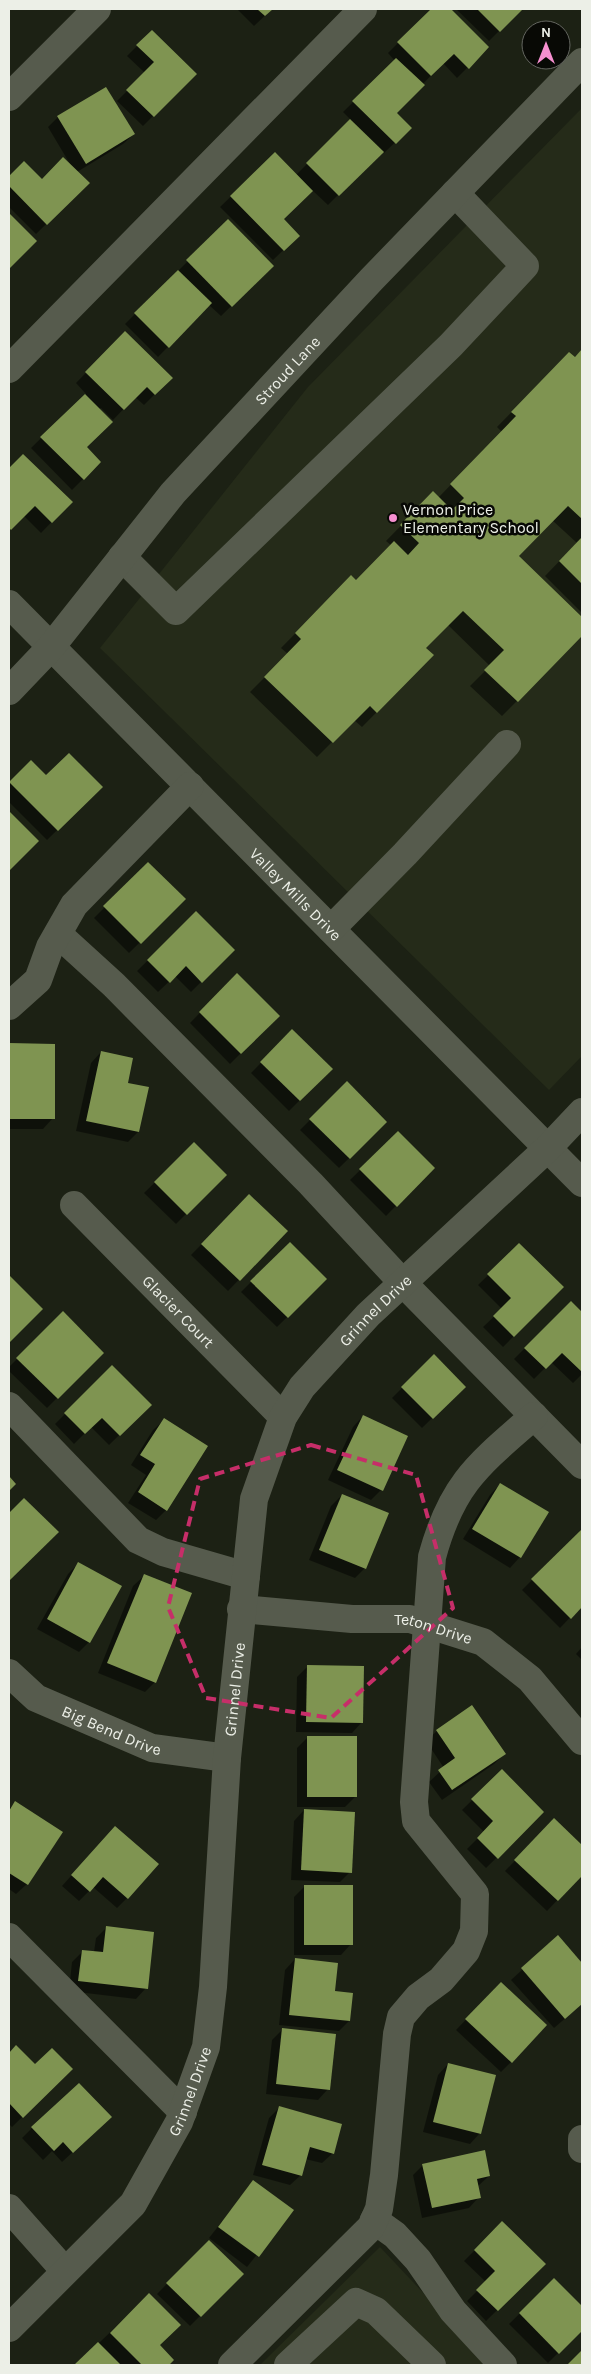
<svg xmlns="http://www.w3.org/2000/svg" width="591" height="2374" font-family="Karla,sans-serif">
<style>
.built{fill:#252b19}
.shadow{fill:#0007}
.building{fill:#7f9451}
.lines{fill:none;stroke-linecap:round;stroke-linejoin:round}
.minor{stroke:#565b4d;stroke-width:28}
.marked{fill:none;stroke:#c62e69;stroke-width:4;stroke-dasharray:10 6;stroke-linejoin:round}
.poi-dot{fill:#f690d0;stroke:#080905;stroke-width:2}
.labels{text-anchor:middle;stroke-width:5;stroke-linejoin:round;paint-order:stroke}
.street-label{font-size:16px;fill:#ecefe7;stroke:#080905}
.poi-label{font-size:16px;fill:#ecefe7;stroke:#080905;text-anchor:start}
</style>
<rect width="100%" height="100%" fill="#1c2114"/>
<g class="built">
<polygon points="582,108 582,1056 549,1090 100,648 308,387"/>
<polygon points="380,2247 491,2365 260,2365"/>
</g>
<g class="shadow">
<polygon points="237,9 272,9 254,26"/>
<polygon points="432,9 449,9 488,47 457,78 443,63 395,113 410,128 384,153 382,151 328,205 312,190 282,219 298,236 273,260 220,207 275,154 296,175 351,120 343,112 395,61 388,53"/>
<polygon points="456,9 521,9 489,41"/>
<polygon points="152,31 195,74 143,126 117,101 145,73 127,56"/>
<polygon points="58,117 134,134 123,144 77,172 88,183 36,234 9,207 9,178 24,162 42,181 70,164 48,127"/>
<polygon points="9,215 35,241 9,267"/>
<polygon points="228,221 272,266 221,316 209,305 158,357 125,324"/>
<polygon points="125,333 171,378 144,405 135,397 113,420 101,408 99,409 85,448 100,462 72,490 31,448 86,394 76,383"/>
<polygon points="582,350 582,613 545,576 577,543 552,520 517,556 582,619 582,635 502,716 470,686 490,666 448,625 425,648 432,656 362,727 354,720 317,757 250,692 288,654 281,648 351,577 356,582 392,546 386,541 433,493 438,498 502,432 497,427 569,354 574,358"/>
<polygon points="23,456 71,502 41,533 24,516 9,531 9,470"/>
<polygon points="31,762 46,777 101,787 47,840 9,802 9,784"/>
<polygon points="9,813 37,841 9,870"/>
<polygon points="148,864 184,899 129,953 94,918"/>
<polygon points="196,913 233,950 191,992 175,976 158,992 137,971"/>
<polygon points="237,975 278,1016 230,1064 190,1023"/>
<polygon points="292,1031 331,1069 289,1111 251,1073"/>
<polygon points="9,1044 54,1045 53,1118 43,1129 9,1129"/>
<polygon points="101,1052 126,1084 138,1132 128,1142 76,1131 91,1063"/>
<polygon points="347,1083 386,1122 339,1168 300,1130"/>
<polygon points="398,1133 433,1168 386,1216 350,1180"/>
<polygon points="194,1144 225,1175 176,1224 144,1193"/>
<polygon points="249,1196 286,1231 228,1291 191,1255"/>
<polygon points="290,1243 326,1279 277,1327 241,1292"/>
<polygon points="519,1245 562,1287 503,1347 483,1327 502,1309 478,1285"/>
<polygon points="9,1276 42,1309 9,1342"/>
<polygon points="571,1302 582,1314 582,1374 573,1383 551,1362 534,1379 514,1359"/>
<polygon points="63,1313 102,1353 47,1408 9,1371 9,1367"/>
<polygon points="434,1356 464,1387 422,1428 392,1398"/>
<polygon points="112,1367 150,1405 109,1445 91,1427 74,1444 55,1424"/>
<polygon points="363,1416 381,1490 371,1500 328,1480 353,1427"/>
<polygon points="164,1420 166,1510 156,1520 128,1503 146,1475 131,1465 153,1430"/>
<polygon points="500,1484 520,1557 510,1568 463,1539 490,1495"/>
<polygon points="342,1495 365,1568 355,1578 309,1560 331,1506"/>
<polygon points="24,1500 57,1532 9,1580 9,1515"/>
<polygon points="581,1531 582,1605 560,1628 522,1590"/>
<polygon points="79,1563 89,1642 79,1652 37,1629 68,1574"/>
<polygon points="144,1576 155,1682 145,1692 98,1673 133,1586"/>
<polygon points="582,1647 582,1660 576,1654"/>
<polygon points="308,1666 362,1722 352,1733 296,1732 297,1677"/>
<polygon points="472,1707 504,1754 494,1764 442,1800 429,1782 444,1768 426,1741 437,1731"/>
<polygon points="307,1738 356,1796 345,1807 297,1807 297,1748"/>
<polygon points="502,1771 543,1812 486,1868 467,1849 484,1832 462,1810"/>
<polygon points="16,1802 27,1884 16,1894 9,1889 9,1809"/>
<polygon points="304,1810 350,1872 340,1882 291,1880 294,1821"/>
<polygon points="554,1820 582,1847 582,1874 547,1911 505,1871"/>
<polygon points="105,1838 127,1898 117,1908 93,1887 79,1901 62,1886"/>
<polygon points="304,1887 351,1944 341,1955 294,1955 294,1897"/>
<polygon points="106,1928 146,1988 136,1999 69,1991 72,1962 83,1951 94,1952 96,1938"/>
<polygon points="558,1937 582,1964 582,2004 554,2028 511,1980"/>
<polygon points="295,1959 334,1992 349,2021 339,2031 279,2025 285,1970"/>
<polygon points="501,1983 511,2062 501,2072 456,2030"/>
<polygon points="283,2029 328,2089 318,2100 266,2094 272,2040"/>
<polygon points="16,2047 35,2066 71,2069 12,2127 9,2124 9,2055"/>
<polygon points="448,2064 480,2133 470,2144 423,2132 438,2075"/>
<polygon points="279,2108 333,2153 322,2163 305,2159 301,2175 290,2185 253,2175 269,2118"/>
<polygon points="100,2127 62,2162 52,2151 43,2160 22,2138 32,2128"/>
<polygon points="423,2165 489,2176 478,2186 479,2197 469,2208 422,2218 413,2175"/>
<polygon points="253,2182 292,2211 247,2267 209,2238"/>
<polygon points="502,2223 544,2264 486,2321 467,2301 486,2282 464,2261"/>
<polygon points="209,2241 242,2274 190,2326 157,2294"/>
<polygon points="554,2280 582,2308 582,2329 548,2363 509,2324"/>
<polygon points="149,2295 158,2345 173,2360 167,2365 76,2365"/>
</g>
<g class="building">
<polygon points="257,9 273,9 265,16"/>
<polygon points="431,9 451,9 489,47 469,69 454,54 431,76 397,42"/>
<polygon points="477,9 523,9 500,32"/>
<polygon points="152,30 197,74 154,117 126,90 154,62 136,45"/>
<polygon points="396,58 425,85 397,113 412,128 396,144 352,101"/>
<polygon points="106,87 135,134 86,164 57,116"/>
<polygon points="350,119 384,152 339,196 306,163"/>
<polygon points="275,152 313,191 284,219 300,236 284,251 230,196"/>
<polygon points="63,157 90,183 47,225 9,186 9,176 24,161 42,179"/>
<polygon points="9,213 37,241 9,269"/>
<polygon points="228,219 274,266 232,307 186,260"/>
<polygon points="178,270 212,303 169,348 134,313"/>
<polygon points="125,331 173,378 155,395 147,387 124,410 85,372"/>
<polygon points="582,349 582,519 568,506 519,556 582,617 582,636 518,702 484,670 504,650 463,611 426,648 434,655 377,713 370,706 333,743 264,677 301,639 295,633 351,575 356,580 394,541 408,555 419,543 400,525 433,491 452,510 464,498 450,484 516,416 511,412 569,352 575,357"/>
<polygon points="85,394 113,422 87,447 101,462 84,480 40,437"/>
<polygon points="23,454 73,502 52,523 35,506 11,530 9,528 9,468"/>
<polygon points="582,537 582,584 559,561"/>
<polygon points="69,753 103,787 58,831 9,782 31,760 46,775"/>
<polygon points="9,811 39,841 9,871"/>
<polygon points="148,862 186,899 141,944 103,906"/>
<polygon points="196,911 235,950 202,983 186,966 170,983 147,960"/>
<polygon points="237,973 280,1016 241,1054 199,1012"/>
<polygon points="292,1029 333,1069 300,1101 260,1062"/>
<polygon points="9,1043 55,1044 55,1119 9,1119"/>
<polygon points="101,1051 133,1058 128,1083 149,1087 139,1132 86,1121"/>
<polygon points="347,1081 387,1122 350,1159 309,1119"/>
<polygon points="398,1131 435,1168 397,1207 359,1169"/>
<polygon points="194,1142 227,1175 187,1215 154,1182"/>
<polygon points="249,1194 288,1231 240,1281 201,1244"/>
<polygon points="290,1242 327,1279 288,1318 250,1281"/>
<polygon points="519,1243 564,1287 514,1337 493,1316 511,1298 487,1274"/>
<polygon points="9,1275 43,1309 10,1342 9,1341"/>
<polygon points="571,1301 582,1312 582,1372 562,1353 546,1369 524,1348"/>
<polygon points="63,1311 104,1353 58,1399 16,1358"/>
<polygon points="434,1354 466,1387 433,1419 401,1387"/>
<polygon points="112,1365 152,1405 120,1436 102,1418 85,1434 64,1413"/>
<polygon points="363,1415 408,1436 383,1491 337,1470"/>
<polygon points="164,1418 208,1446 167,1511 138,1492 155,1464 140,1455"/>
<polygon points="9,1476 16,1484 9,1491"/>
<polygon points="500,1483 549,1512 521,1558 472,1529"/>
<polygon points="342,1494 389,1513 366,1569 319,1550"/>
<polygon points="24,1498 59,1532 10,1580 9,1513"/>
<polygon points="581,1530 582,1607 571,1619 531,1579"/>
<polygon points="78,1562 122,1586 90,1643 47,1619"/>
<polygon points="144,1574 192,1593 156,1683 107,1663"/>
<polygon points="307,1665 364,1666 363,1723 306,1722"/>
<polygon points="472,1705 506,1754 452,1790 438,1770 455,1758 436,1730"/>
<rect x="307" y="1736" width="50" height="61"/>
<polygon points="502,1769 544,1812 498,1859 477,1838 493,1821 471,1799"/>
<polygon points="15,1801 63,1832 28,1885 9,1873 9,1811"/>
<polygon points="304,1809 355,1812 352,1873 301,1870"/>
<polygon points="554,1818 582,1845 582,1876 558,1901 514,1860"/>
<polygon points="115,1826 159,1864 128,1899 103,1877 90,1892 71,1875"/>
<rect x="304" y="1885" width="49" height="60"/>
<polygon points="106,1926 154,1932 148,1989 78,1981 82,1950 103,1952"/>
<polygon points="558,1935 582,1963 582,2004 565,2019 521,1968"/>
<polygon points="295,1958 338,1963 335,1991 353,1993 350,2021 289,2015"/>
<polygon points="501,1982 547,2025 512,2063 465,2019"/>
<polygon points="282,2028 336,2034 330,2090 276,2084"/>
<polygon points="16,2045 35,2064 52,2048 73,2069 23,2118 9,2103 9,2053"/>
<polygon points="448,2063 496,2075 481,2134 433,2122"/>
<polygon points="79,2083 112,2117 73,2153 63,2142 54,2151 31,2127"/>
<polygon points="279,2106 342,2124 334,2154 310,2147 302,2176 262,2165"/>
<polygon points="485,2150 490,2176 477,2179 481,2198 432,2208 422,2164"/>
<polygon points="253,2180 294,2210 259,2257 218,2227"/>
<polygon points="502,2221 546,2264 498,2311 476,2290 495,2271 474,2250"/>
<polygon points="209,2240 244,2274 201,2317 166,2283"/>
<polygon points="554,2278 582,2306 582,2331 559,2354 519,2313"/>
<polygon points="149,2293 181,2325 160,2345 174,2360 169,2365 142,2365 110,2333"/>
<polygon points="98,2342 121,2365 74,2365"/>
<polygon points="582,2350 582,2365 567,2365"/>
</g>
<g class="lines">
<g class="minor">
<polyline points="9,97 97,9"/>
<polyline points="9,369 363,9"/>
<polyline points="122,557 176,611 451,345 525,266 455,193"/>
<path id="s1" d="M9 604 582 1183"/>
<path id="s2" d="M9 691 51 647 173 493 371 280 582 62"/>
<polyline points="331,929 405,854 507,744"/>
<polyline points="58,934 114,985 311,1184 402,1282 582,1465"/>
<polyline points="9,1006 38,980 50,947 74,905 190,786"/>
<path id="s3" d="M74 1205 283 1417"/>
<polyline points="9,1406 138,1540 163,1552 246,1576"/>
<path id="s4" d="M241 1609 352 1619H410L483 1642 530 1679 582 1741"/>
<path id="s5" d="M9 1673 36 1698 152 1748 227 1758"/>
<polyline points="9,1937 183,2112"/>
<polyline points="582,2139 582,2149"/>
<polyline points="9,2208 65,2271"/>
<polyline points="374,2220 395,2235 418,2260 453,2311 503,2365"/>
<path id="s6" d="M9 2328 133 2204 179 2122 206 2047 213 1987 227 1758 254 1499 283 1417 302 1387 368 1315 548 1148 582 1112"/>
<path d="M232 2365 371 2227 379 2209 384 2175 397 2034 401 2017 418 1997 441 1980 466 1951 474 1931 475 1894 416 1821 414 1802 432 1557C452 1483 479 1464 534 1416"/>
<polyline points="288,2365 356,2302 376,2311 432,2365"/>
</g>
</g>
<path class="marked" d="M311 1445 416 1475 453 1608 331 1718 206 1698 168 1607 200 1479Z"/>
<circle class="poi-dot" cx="393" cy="518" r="5"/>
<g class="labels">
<g class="street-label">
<text dy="6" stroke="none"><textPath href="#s2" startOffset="425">Stroud Lane</textPath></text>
<text dy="6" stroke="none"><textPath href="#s1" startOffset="408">Valley Mills Drive</textPath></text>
<text dy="6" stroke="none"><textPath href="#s3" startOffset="149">Glacier Court</textPath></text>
<text dy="6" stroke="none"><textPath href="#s6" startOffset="1128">Grinnel Drive</textPath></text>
<text dy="6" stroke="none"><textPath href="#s4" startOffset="194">Teton Drive</textPath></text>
<text dy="6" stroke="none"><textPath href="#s6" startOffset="708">Grinnel Drive</textPath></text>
<text dy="6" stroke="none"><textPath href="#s5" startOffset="119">Big Bend Drive</textPath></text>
<text dy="6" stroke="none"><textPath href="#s6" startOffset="302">Grinnel Drive</textPath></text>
</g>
<g class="poi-label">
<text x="403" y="515">Vernon Price<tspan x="403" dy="18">Elementary School</tspan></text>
</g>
</g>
<rect width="591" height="2374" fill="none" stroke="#ecefe7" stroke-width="20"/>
<g transform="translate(546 45)"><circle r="24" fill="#080905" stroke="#63655f"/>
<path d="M0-4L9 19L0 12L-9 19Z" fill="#f690d0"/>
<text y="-8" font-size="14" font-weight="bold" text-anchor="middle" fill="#ecefe7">N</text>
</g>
</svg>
